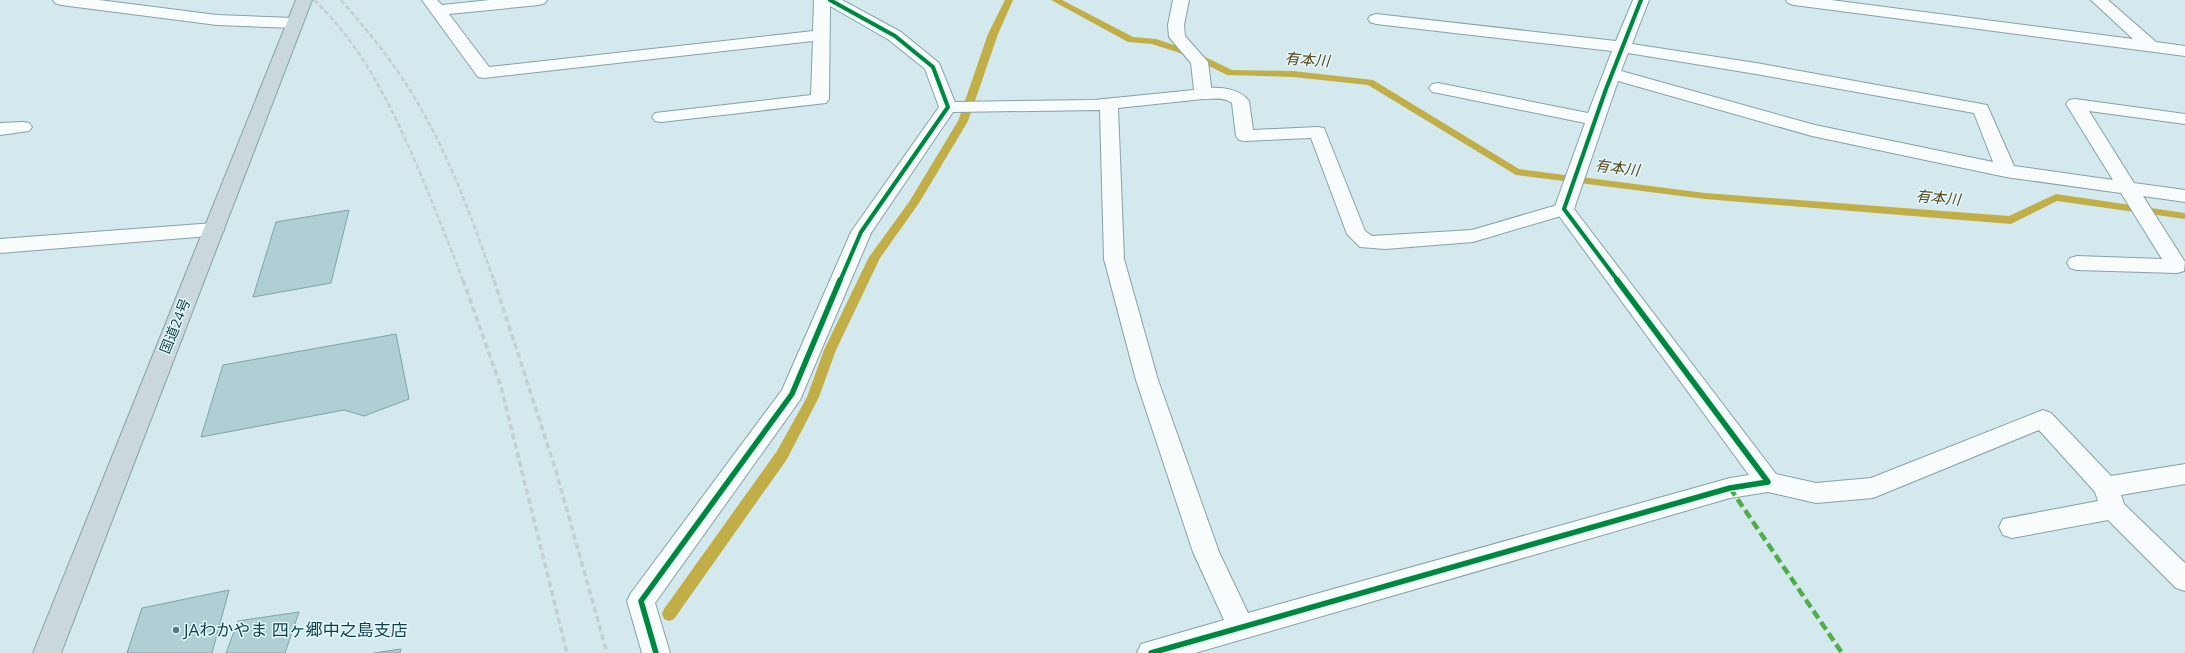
<svg xmlns="http://www.w3.org/2000/svg" width="2185" height="653" font-family="'Open Sans','Noto Sans JP',sans-serif">
<style>
.lines{fill:none;stroke-linecap:round;stroke-linejoin:round}
.stream{fill:#c1ae47;fill-rule:evenodd}
.building{fill:#afcfd5;stroke:#7da3a9}
.service-casing{stroke:#86a2a7;stroke-width:2}
.minor-casing{stroke:#86a2a7;stroke-width:2}
.trunk-casing{stroke:#84a0a4;stroke-width:2}
.service{fill:#f8fcfc;fill-rule:evenodd}
.minor{fill:#f8fcfc;fill-rule:evenodd}
.trunk{fill:#cad8dc;fill-rule:evenodd}
.rail-far1{stroke:#c5cfd0;stroke-width:2.5;stroke-dasharray:5 2.5;stroke-linecap:butt}
.rail{stroke:#c5cfd0;stroke-width:3.5;stroke-dasharray:6 3.5;stroke-linecap:butt}
.quiet{stroke:#50ad47;stroke-width:4.5;stroke-dasharray:9 4.5;stroke-linecap:butt}
.cycleway-far1-casing{stroke:#e5f9fd;stroke-width:6}
.cycleway-casing{stroke:#e5f9fd;stroke-width:8}
.cycleway-far1{stroke:#00873e;stroke-width:4}
.cycleway{stroke:#00873e;stroke-width:5.5}
.poi-dot{fill:#527a81;stroke:#e5f9fd;stroke-width:1.5}
.labels{text-anchor:middle;stroke-width:3;stroke-linejoin:round;paint-order:stroke}
.street-label{font-size:14px;fill:#0c3f47;stroke:#e5f9fd}
.water-label{font-size:15px;font-style:italic;fill:#584819;stroke:#e5f9fd}
.near-poi-label{font-size:17px;fill:#0c3f47;stroke:#e5f9fd;text-anchor:start}
</style>
<rect width="100%" height="100%" fill="#d3e9ed"/>
<g class="lines">
<g class="stream">
<polygon points="1005,0 1013,0 998,34 968,121 919,203 880,258 836,350 819,397 787,459 674,619 669,621 664,619 662,614 664,609 777,451 807,397 824,350 869,257 909,202 958,121 988,34"/>
<polygon points="1051,0 1062,0 1133,37 1156,39 1195,52 1232,70 1293,71 1373,80 1519,169 1705,193 2009,216 2056,194 2185,213 2185,219 2057,201 2011,224 1705,199 1516,175 1368,85 1293,77 1227,75 1189,56 1152,44 1128,42"/>
</g>
</g>
<g class="building">
<polygon points="349,210 331,283 253,297 276,222"/>
<polygon points="396,334 409,399 364,416 344,410 201,437 223,365"/>
<polygon points="229,590 212,653 127,653 142,608"/>
<polygon points="299,612 285,653 226,653 238,621"/>
<polygon points="401,649 400,653 374,653"/>
</g>
<g class="lines">
<g class="service-casing">
<path id="service" d="M1209 88C1222 87 1240 89 1249 101L1253 130 1318 127 1324 128 1365 231 1372 236 1472 230 1564 203 1571 205 1573 209 1571 213 1473 242 1385 249 1360 247 1347 234 1311 138 1245 141 1239 140 1236 136 1232 103C1220 95 1210 101 1197 98L1195 94 1197 90Z"/>
</g>
<g class="minor-casing">
<g id="minor">
<polygon points="53,0 99,0 217,15 294,18 300,20 302,23 300,26 294,28 217,25 61,5 55,3"/>
<path d="M422 0H437L442 5 490 0H547L545 3 539 5 449 14 489 67 813 31 814 0H842L901 32 939 63 955 102 1094 100 1194 90 1191 63 1169 37 1168 25 1173 0H1189L1184 25 1185 36 1208 62 1212 94 1209 98 1203 99 1118 108 1124 259 1158 380 1219 552 1248 613 1730 478 1749 475 1554 209 1585 123 1438 93 1432 92 1429 88 1432 84 1438 83 1588 113 1612 51 1376 24 1370 22 1368 19 1370 16 1376 14 1616 41 1633 0H1649L1632 44 1756 63 1987 105 2014 166 2113 180 2066 104 2069 100 2075 99 2185 114V124L2089 111 2134 183 2185 190V202L2143 196 2185 262 2184 271 2177 273 2077 270 2070 268 2067 263 2070 258 2077 256 2162 259 2121 193 2006 177 1812 136 1618 81 1574 209 1776 474 1816 483 1871 478 2043 410 2051 413 2111 476 2185 464V484L2121 495 2124 504 2185 563V591L2176 588 2108 520 2012 538 2003 535 1999 527 2003 519 2098 501 2095 492 2039 430 1873 498 1816 503 1768 492 1730 498 1195 653H1137L1141 644 1224 620 1193 552 1136 380 1104 259 1100 110 953 112 871 233 800 400 655 603 670 653H642L627 601 631 593 782 390 851 232 939 107 925 69 889 40 830 6 829 99 826 103 661 122 655 121 652 117 655 113 811 95 813 41 484 78 478 77ZM1628 53 1756 74 1974 113 1993 162 1815 125 1621 71Z"/>
<polygon points="1786,0 1831,0 2133,39 2091,0 2108,0 2156,42 2185,46 2185,56 1794,5 1788,3"/>
<polygon points="23,122 29,123 32,127 29,131 0,135 0,123"/>
<polygon points="214,223 221,225 224,230 221,235 0,253 0,239"/>
</g>
</g>
<g class="trunk-casing">
<polygon id="trunk" points="296,0 312,0 61,653 33,653"/>
</g>
<use href="#service" class="service"/>
<use href="#minor" class="minor"/>
<use href="#trunk" class="trunk"/>
<g class="rail-far1">
<path d="M314 0C370 53 401 127 430 197 441 225 453 253 463 281"/>
<path d="M341 0C368 31 395 64 416 100 450 157 472 219 494 281"/>
</g>
<g class="rail">
<polyline points="463,280 501,387 567,653"/>
<polyline points="494,280 556,471 607,653"/>
</g>
<polyline class="quiet" points="1730,488 1842,653"/>
<g class="cycleway-far1-casing">
<g id="cycleway-far1">
<polyline points="830,0 895,36 933,67 948,107 861,232 840,281"/>
<polyline points="1618,281 1564,209 1606,89 1641,0"/>
</g>
</g>
<g class="cycleway-casing">
<g id="cycleway">
<polyline points="656,653 641,601 792,394 840,280"/>
<polyline points="1151,653 1730,488 1768,482 1617,280"/>
</g>
</g>
<use href="#cycleway-far1" class="cycleway-far1"/>
<use href="#cycleway" class="cycleway"/>
</g>
<circle class="poi-dot" cx="176" cy="630" r="4"/>
<g class="labels">
<g class="street-label">
<text transform="translate(175 326) rotate(-68)" y="5">国道24号</text>
</g>
<g class="water-label">
<text transform="translate(1307 60) rotate(4)" y="5">有本川</text>
<text transform="translate(1617 168) rotate(7)" y="5">有本川</text>
<text transform="translate(1938 198) rotate(5)" y="5">有本川</text>
</g>
<g class="near-poi-label">
<text x="184" y="636">JAわかやま 四ヶ郷中之島支店</text>
</g>
</g>
</svg>
